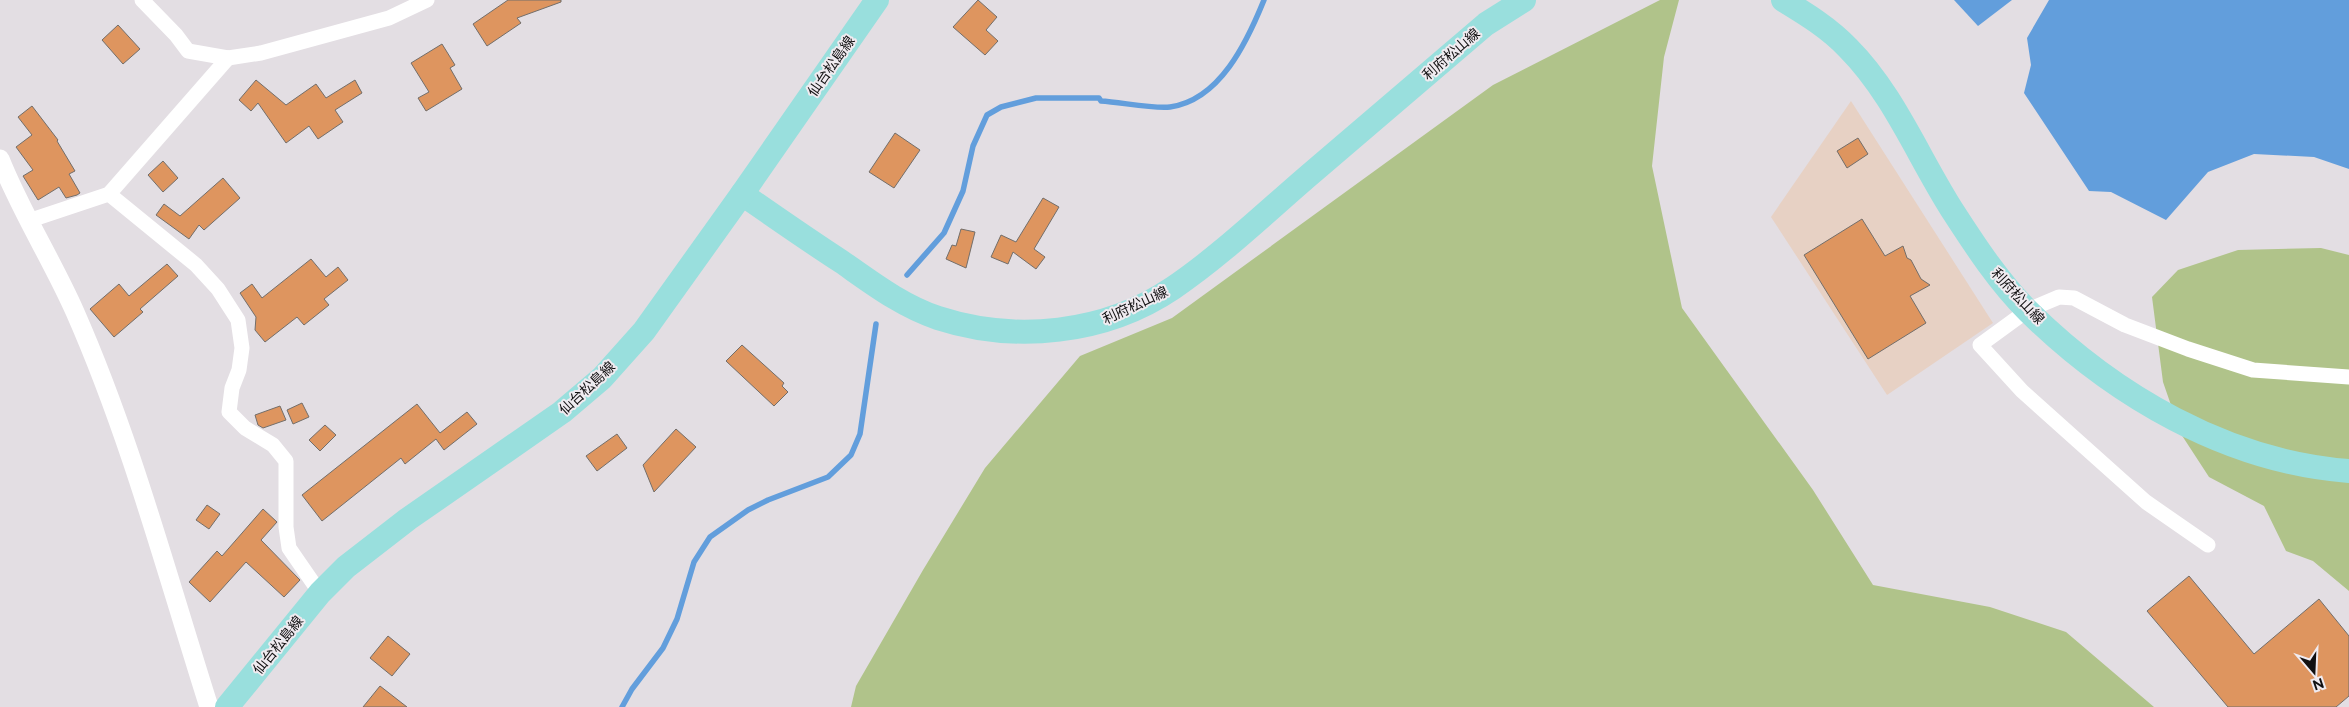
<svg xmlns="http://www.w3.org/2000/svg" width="2349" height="707" font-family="Raleway,'Noto Sans JP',sans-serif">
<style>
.industrial{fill:#e7d1c4}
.green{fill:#b0c38a}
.water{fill:#629edc}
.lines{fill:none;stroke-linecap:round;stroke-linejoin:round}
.stream{stroke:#629edc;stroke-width:5.5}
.building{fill:#de955f;stroke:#736e6a}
.minor{stroke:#fff;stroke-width:15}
.tertiary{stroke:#fff;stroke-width:19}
.primary{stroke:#99dfdd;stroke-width:24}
.labels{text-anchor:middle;stroke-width:4;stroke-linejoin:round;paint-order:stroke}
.street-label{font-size:14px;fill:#111011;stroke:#f0ebf0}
</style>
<rect width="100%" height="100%" fill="#e3dee3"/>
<polygon class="industrial" points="1851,101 1993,323 1887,395 1771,217"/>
<g class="green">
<polygon points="1660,0 1679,0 1664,57 1652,166 1682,308 1813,490 1873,585 1990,607 2066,632 2154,707 851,707 856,686 923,570 985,468 1080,356 1172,318 1493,85"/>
<polygon points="2321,248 2349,255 2349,591 2313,561 2286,551 2264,506 2209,477 2181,434 2163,382 2152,297 2178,270 2238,250"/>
</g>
<g class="water">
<polygon points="1954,0 2012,0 1978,26"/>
<polygon points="2049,0 2349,0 2349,169 2314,157 2254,154 2208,172 2166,220 2111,192 2089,191 2024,93 2031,65 2027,38"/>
</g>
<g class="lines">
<g class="stream">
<path d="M907 275 944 233 963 191 973 146 987 115 1001 107 1036 98H1099L1101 101C1120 102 1153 109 1170 107 1220 100 1247 42 1264 0"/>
<polyline points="622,707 632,689 663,648 677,619 694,562 710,537 748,510 768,500 828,477 851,455 860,434 876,324"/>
</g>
</g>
<g class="building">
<polygon points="508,0 561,0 561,2 517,18 521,23 487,46 473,24"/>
<polygon points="978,0 997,17 986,30 998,41 985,55 953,27"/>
<polygon points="118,25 140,49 123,64 102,40"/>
<polygon points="442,44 455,65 450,68 462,89 426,111 418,98 429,92 411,63"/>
<polygon points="256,80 286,105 316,84 326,98 355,80 362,93 335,110 343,122 318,139 309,126 286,143 258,103 251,111 239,100"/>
<polygon points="32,106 58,140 57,141 75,171 69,174 80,193 77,195 66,198 59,187 38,200 23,176 33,170 16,147 32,135 18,117"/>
<polygon points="895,133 920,150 894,188 869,172"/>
<polygon points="1858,138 1868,154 1847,168 1837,151"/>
<polygon points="163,161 178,178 163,192 148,175"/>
<polygon points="223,178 240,198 204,230 199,225 189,239 156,215 164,204 180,216"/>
<polygon points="1043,198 1059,207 1034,249 1045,257 1036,269 1013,252 1008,264 991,257 1001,235 1016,242"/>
<polygon points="1862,219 1885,256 1903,246 1907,258 1911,260 1921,279 1930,285 1910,296 1926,323 1868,359 1804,255"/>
<polygon points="961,229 975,232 966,268 946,259 952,245 956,246"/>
<polygon points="311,259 326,277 338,267 348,280 324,299 329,305 304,325 297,317 265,342 255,330 256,317 240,293 252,284 262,298"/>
<polygon points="167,264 178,276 140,309 143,312 114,337 90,309 119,284 129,296"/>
<polygon points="742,345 784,383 782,386 788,392 774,406 726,361"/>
<polygon points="302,403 309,417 293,424 287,410"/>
<polygon points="417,404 440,433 467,412 477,424 444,450 436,439 405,464 401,458 322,521 302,495"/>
<polygon points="280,406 286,420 263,428 258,425 255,415"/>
<polygon points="325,425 336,435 320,451 309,440"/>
<polygon points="676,429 696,447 654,492 643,465"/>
<polygon points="617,434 627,448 597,471 586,456"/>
<polygon points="207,505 220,514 209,529 196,520"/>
<polygon points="263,509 277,522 261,540 300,580 284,597 246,562 210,602 189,582 217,551 222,556"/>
<polygon points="2189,576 2254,654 2319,599 2349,636 2349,696 2336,707 2228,707 2147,611"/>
<polygon points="388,636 410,654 392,676 370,658"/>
<polygon points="380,686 407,707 363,707"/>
</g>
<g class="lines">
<g class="minor">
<polyline points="142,0 176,35 188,51 228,58 261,53 389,18 427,0"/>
<polyline points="109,194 196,265 218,289 238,320 242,348 239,370 232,388 229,412 245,428 273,445 286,461 286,527 289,548 320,593"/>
<polyline points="28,221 109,194 228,58"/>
<polyline points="2208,545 2146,502 2022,391 1980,345 2028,310 2059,297 2074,298 2125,325 2188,349 2253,370 2349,377"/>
</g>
<path class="tertiary" d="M0 159C21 212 52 260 75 312 131 439 167 575 209 707"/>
<g class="primary">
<path d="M1783 0C1806 14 1829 28 1848 48 1894 94 1919 159 1954 213 1976 247 1999 282 2028 311 2113 395 2227 462 2349 471"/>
<path d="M742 194C775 217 808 240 842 262 872 283 902 306 938 318 1015 343 1105 334 1173 288 1220 256 1263 215 1307 177 1366 126 1426 75 1486 24L1524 0"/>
<polyline points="227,707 320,593 346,567 408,519 562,412 602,378 644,331 742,194 877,0"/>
</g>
</g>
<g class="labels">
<g class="street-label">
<text transform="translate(1451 54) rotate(-41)" y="5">利府松山線</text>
<text transform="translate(831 66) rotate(-55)" y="5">仙台松島線</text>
<text transform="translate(2018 296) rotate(47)" y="5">利府松山線</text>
<text transform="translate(1135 305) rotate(-25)" y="5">利府松山線</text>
<text transform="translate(587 388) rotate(-43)" y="5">仙台松島線</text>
<text transform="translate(278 645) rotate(-51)" y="5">仙台松島線</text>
</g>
</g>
<g transform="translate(2314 672) rotate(161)" stroke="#f0ebf0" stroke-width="4" paint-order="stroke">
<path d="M0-4L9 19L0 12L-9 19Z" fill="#111011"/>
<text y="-8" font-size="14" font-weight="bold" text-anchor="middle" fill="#111011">N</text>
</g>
</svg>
